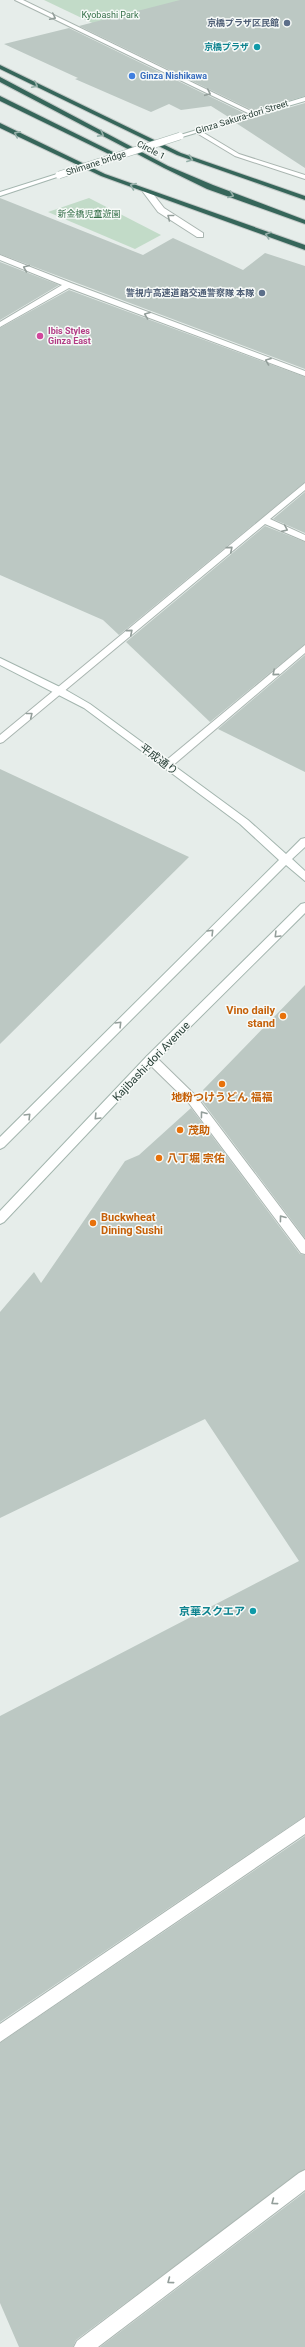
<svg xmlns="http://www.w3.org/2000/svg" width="305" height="2347" font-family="Roboto,'Noto Sans JP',sans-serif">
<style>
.green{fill:#c2dbc8}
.building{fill:#bcc8c3}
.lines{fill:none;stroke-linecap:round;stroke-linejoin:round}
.lane-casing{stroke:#a9b5b0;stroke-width:2}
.street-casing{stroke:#a9b5b0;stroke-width:2}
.secondary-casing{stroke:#a3b5ae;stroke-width:2}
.highway-casing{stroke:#c3c9c7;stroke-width:2}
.lane{fill:#fff;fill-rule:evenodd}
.street{fill:#fff;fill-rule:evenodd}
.secondary{fill:#fff;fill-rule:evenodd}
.highway{fill:#36665a;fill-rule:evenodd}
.secondary-bridge-casing{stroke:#a3b5ae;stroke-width:8;stroke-linecap:butt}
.secondary-bridge{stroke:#fff;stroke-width:7}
.oneway{stroke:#939e9a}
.oneway2{stroke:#96b0a9}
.service-dot{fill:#5c6f8a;stroke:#f7faf8;stroke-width:1.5}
.culture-dot{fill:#0f9aa8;stroke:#f7faf8;stroke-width:1.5}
.shop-dot{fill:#3f7fe0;stroke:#f7faf8;stroke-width:1.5}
.hotel-dot{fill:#d1479c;stroke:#f7faf8;stroke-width:1.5}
.food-dot{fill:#e8710a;stroke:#f7faf8;stroke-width:1.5}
.labels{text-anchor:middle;stroke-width:3;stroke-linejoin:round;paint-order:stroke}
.far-park-label{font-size:9px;fill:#367049;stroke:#f7faf8}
.far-service-label{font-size:9px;font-weight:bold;fill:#4e5e75;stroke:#f7faf8;text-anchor:end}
.far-culture-label{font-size:9px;font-weight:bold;fill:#0d838f;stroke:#f7faf8;text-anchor:end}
.far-shop-label{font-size:9px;font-weight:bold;fill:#366cbe;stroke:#f7faf8;text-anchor:start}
.far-street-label{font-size:9px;fill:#273e36;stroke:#f7faf8}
.far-hotel-label{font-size:9px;font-weight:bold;fill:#b23c85;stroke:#f7faf8;text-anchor:start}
.street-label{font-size:11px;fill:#273e36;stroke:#f7faf8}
.food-label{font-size:11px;font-weight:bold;fill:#c56008;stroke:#f7faf8;text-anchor:start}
.culture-label{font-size:11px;font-weight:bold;fill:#0d838f;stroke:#f7faf8;text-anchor:end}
</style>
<rect width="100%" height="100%" fill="#e6edea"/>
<g class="green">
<polygon points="44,0 236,0 109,31"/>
<polygon points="89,198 161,235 135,249 48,212"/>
</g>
<g class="building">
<polygon points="180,0 305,0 305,96 254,111 79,26"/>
<polygon points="69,28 246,114 230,118 211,106 181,110 169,104 151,112 75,79 78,78 4,44"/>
<polygon points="305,103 305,168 236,123"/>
<polygon points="0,198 143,255 173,238 243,270 265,253 305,266 305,369 0,254"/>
<polygon points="0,262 59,285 0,320"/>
<polygon points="69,290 305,377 305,482 119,635 103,620 0,575 0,328"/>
<polygon points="305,492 305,533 273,519"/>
<polygon points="265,526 305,542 305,644 210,722 126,642"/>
<polygon points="305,655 305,772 218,729"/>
<polygon points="0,769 189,857 0,1044"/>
<polygon points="305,985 305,1238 201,1100 206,1095 203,1090"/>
<polygon points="191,1108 300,1254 305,1255 305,1816 0,2022 0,1716 299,1561 205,1419 0,1518 0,1312 34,1272 41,1283 125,1161 139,1155"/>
<polygon points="305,1836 305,2169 76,2340 73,2347 19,2347 0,2303 0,2043"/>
<polygon points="305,2192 305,2347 100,2347"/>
</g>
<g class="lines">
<g class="lane-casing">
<g id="lane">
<polygon points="195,130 199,130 239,154 305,175 305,179 235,156 195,132"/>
<polygon points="144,190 150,190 164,208 203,233 203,237 197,237 158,212 143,192"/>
</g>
</g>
<g class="street-casing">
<g id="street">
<polygon points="15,0 23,0 255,113 250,114"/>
<polygon points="0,255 71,283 305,371 305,376 69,288 0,327 0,322 62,285 0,260"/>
<polygon points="305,483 305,490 270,519 305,535 305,541 265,524 3,742 0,743 0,735"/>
<polygon points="305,645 305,653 171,767 163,767 163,763"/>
<polygon points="151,1055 155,1056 196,1096 305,1240 305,1254 301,1253 188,1102 147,1062 145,1059 147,1056"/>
<polygon points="305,1817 305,1834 0,2042 0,2024"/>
<polygon points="305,2170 305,2190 98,2347 74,2347 77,2341 299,2173"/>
</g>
</g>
<g class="secondary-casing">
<g id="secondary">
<polygon points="305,97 305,101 182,137 177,136"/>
<polygon points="57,174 63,175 0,196 0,192"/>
<polygon points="0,658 64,689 90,704 248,820 286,854 301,839 305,838 305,847 292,859 305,871 305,881 286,865 4,1147 0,1149 0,1137 279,860 240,824 84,708 0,665"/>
<polygon points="305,903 305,913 155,1062 4,1222 0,1224 0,1211 147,1056 301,904"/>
</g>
</g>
<g class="highway-casing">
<g id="highway">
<polygon points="0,65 181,153 305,196 305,200 177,155 0,69"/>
<polygon points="0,77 168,166 213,185 305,220 305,224 207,189 164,168 0,82"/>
<polygon points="0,96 119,155 120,156 115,157 0,101"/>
<polygon points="0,123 105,174 305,245 305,250 101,176 0,128"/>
</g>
</g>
<use href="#lane" class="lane"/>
<use href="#street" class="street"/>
<use href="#secondary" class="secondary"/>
<use href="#highway" class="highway"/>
<g class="secondary-bridge-casing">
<polyline id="secondary-bridge" points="59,175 180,136"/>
</g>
<use href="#secondary-bridge" class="secondary-bridge"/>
</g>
<defs><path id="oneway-chevron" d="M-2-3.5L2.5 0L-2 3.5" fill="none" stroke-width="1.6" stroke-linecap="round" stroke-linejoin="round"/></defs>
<g class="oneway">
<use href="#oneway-chevron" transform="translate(53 17) rotate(26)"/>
<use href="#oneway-chevron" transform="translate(208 93) rotate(25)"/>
<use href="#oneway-chevron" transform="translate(170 217) rotate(-142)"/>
<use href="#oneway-chevron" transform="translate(26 268) rotate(-158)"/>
<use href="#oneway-chevron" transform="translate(147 315) rotate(-159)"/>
<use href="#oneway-chevron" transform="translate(268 361) rotate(-159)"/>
<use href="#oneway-chevron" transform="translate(285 529) rotate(24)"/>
<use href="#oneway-chevron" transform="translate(230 549) rotate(-40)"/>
<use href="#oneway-chevron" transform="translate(130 632) rotate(-40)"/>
<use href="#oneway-chevron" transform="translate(275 673) rotate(139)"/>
<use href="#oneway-chevron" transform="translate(30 715) rotate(-39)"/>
<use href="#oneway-chevron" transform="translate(211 932) rotate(-45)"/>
<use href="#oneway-chevron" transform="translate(277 935) rotate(135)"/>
<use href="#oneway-chevron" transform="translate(119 1024) rotate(-45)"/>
<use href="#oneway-chevron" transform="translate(203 1114) rotate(-127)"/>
<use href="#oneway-chevron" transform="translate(28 1116) rotate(-45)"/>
<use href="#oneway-chevron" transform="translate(97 1117) rotate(134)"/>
<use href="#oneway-chevron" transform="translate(282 1218) rotate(-127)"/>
<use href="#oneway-chevron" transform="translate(274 2202) rotate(143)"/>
<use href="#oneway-chevron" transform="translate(170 2281) rotate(143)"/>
</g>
<g class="oneway2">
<use href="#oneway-chevron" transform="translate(35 85) rotate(27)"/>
<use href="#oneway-chevron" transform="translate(17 134) rotate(-153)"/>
<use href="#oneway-chevron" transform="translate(101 134) rotate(29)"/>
<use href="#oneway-chevron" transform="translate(190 159) rotate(21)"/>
<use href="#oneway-chevron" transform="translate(133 186) rotate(-158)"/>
<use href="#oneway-chevron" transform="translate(231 195) rotate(21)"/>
<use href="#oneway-chevron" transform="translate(268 235) rotate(-161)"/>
</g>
<g class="service-dot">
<circle cx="287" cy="23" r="4"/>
<circle cx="262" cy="293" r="4"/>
</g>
<g class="culture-dot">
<circle cx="257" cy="47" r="4"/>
<circle cx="253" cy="1611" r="4"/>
</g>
<circle class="shop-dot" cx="132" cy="76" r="4"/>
<circle class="hotel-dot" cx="40" cy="336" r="4"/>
<g class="food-dot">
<circle cx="283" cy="1016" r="4"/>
<circle cx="222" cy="1084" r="4"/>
<circle cx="180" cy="1130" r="4"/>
<circle cx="159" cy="1158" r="4"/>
<circle cx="93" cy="1223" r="4"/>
</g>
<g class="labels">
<g class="far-park-label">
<text x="110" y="18">Kyobashi Park</text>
<text x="89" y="217">新金橋児童遊園</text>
</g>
<g class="far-service-label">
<text x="279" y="26">京橋プラザ区民館</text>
<text x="254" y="296">警視庁高速道路交通警察隊 本隊</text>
</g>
<g class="far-culture-label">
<text x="249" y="50">京橋プラザ</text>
</g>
<g class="far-shop-label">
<text x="140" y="79">Ginza Nishikawa</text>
</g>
<g class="far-street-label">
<text transform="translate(242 117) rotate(-17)" y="3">Ginza Sakura-dori Street</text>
<text transform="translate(151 150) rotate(27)" y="3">Circle 1</text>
<text transform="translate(96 163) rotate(-18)" y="3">Shimane bridge</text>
</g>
<g class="far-hotel-label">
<text x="48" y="334">Ibis Styles<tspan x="48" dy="10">Ginza East</tspan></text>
</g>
<g class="street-label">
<text transform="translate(159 759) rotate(37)" y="4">平成通り</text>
<text transform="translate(151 1061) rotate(-46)" y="4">Kajibashi-dori Avenue</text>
</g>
<g class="food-label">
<text x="275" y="1014" text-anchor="end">Vino daily<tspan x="275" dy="13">stand</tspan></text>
<text x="222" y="1101" text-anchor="middle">地粉つけうどん 福福</text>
<text x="188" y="1134">茂助</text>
<text x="167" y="1162">八丁堀 宗佑</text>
<text x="101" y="1221">Buckwheat<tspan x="101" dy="13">Dining Sushi</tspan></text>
</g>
<g class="culture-label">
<text x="245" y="1615">京華スクエア</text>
</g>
</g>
</svg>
